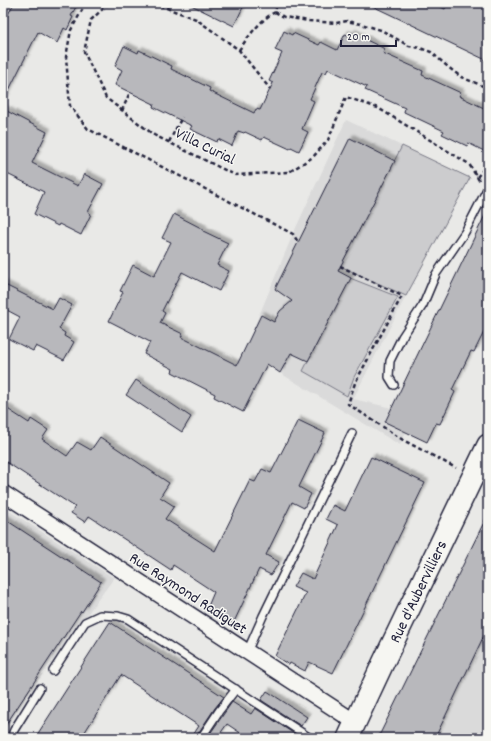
<svg xmlns="http://www.w3.org/2000/svg" width="491" height="741" font-family="Dekko,sans-serif">
<style>
.built{fill:#dadada}
.green{fill:#ccccce;stroke:#777784}
.building{fill:#b8b8bc;stroke:#22223b;filter:url(#shadow)}
.lines{fill:none;stroke-linecap:round;stroke-linejoin:round}
.lane-casing{stroke:#22223b;stroke-width:10}
.street-casing{stroke:#22223b;stroke-width:18}
.secondary-casing{stroke:#22223b;stroke-width:24}
.path{stroke:#22223b;stroke-width:2.5;stroke-dasharray:4 3;stroke-linecap:butt}
.lane{stroke:#f6f6f2;stroke-width:7}
.street{stroke:#f6f6f2;stroke-width:15}
.secondary{stroke:#f6f6f2;stroke-width:21}
.labels{text-anchor:middle;stroke-width:3;stroke-linejoin:round;paint-order:stroke}
.street-label{font-size:16px;fill:#22223b;stroke:#f6f6f2}
</style>
<defs>
<filter id="shadow"><feDropShadow dx="3.5" dy="-3.5" stdDeviation="1" flood-color="#0004"/></filter>
</defs>
<rect width="100%" height="100%" fill="#e9e9e7"/>
<filter id="ink" filterUnits="userSpaceOnUse"><feTurbulence type="fractalNoise" baseFrequency=".025" numOctaves="2"/><feDisplacementMap in="SourceGraphic" scale="8" xChannelSelector="R" yChannelSelector="G"/><feConvolveMatrix kernelMatrix="1 2 1 2 8 2 1 2 1" color-interpolation-filters="sRGB"/></filter>
<g filter="url(#ink)">
<g class="built">
<polygon points="346,120 470,178 406,296 353,399 392,408 385,422 406,432 400,445 280,373 245,349 293,234"/>
<polygon points="3,507 114,578 3,728"/>
<polygon points="488,514 488,738 378,738"/>
</g>
<g class="green">
<polygon points="402,146 470,178 406,296 340,266"/>
<polygon points="350,278 398,297 354,377 347,396 303,371"/>
</g>
<g class="building">
<polygon points="14,3 78,3 71,16 73,17 67,30 64,28 57,43 38,32 3,102 3,24"/>
<polygon points="187,3 245,3 234,26"/>
<polygon points="366,3 432,3 445,9 448,3 488,3 488,61"/>
<polygon points="284,31 292,35 293,33 319,45 321,42 337,50 345,34 350,36 352,33 385,49 383,53 423,71 422,75 461,93 459,96 488,110 488,153 468,143 467,146 442,134 444,131 404,112 405,108 365,90 367,87 328,69 326,73 322,72 310,99 314,101 302,129 308,132 299,151 291,147 290,149 264,137 262,140 245,132 244,133 238,131 232,146 218,139 217,142 190,129 192,126 153,107 154,104 115,85 122,70 115,66 124,46 138,53 139,50 172,66 171,69 210,88 209,91 254,113 256,109 260,110 273,83 269,81 282,53 275,50"/>
<polygon points="3,109 47,132 32,163 78,186 84,174 103,184 88,212 91,214 81,235 59,224 58,226 34,214 44,192 3,172"/>
<polygon points="350,138 395,161 338,271 351,278 308,361 291,353 280,373 267,364 243,412 214,397 215,394 172,372 173,369 144,354 150,342 109,321 123,292 120,291 133,265 154,276 171,242 162,238 174,214 203,229 203,231 228,243 217,265 229,271 219,291 182,272 162,311 165,313 160,323 183,334 181,337 237,365 261,315 274,322 280,311 292,301 275,289"/>
<polygon points="488,209 488,324 474,352 471,351 452,390 455,392 440,424 436,423 427,442 385,422"/>
<polygon points="3,284 53,309 59,298 72,305 59,329 65,333 64,336 74,342 64,360 36,346 33,351 9,339 20,317 3,308"/>
<polygon points="136,380 191,417 182,432 126,395"/>
<polygon points="3,406 29,423 31,419 48,430 42,439 67,456 77,442 91,450 100,437 169,483 160,497 174,506 165,519 215,551 250,480 255,482 262,469 271,473 298,420 325,433 299,487 311,494 304,508 292,502 266,555 279,562 271,575 259,569 233,624 206,611 214,592 173,565 171,570 89,516 85,522 71,513 75,507 3,460"/>
<polygon points="371,457 425,483 333,673 309,662 305,671 290,663 289,665 275,656 306,593 293,587 301,573 313,579 338,525 326,519 333,505 345,511"/>
<polygon points="488,514 488,627 435,738 378,738"/>
<polygon points="3,518 101,582 82,612 81,611 3,729"/>
<polygon points="110,622 224,697 215,708 197,735 196,738 191,738 199,726 121,675 81,738 35,738"/>
<polygon points="267,691 307,717 301,726 261,700"/>
<polygon points="232,702 251,714 255,708 296,735 294,738 248,738 227,724 217,738 207,738"/>
</g>
<g class="lines">
<g class="lane-casing">
<g id="lane">
<polyline points="394,385 389,377 390,361 402,337 423,305 436,274 465,232 486,191"/>
<polyline points="247,652 263,616 352,433"/>
<polyline points="53,671 85,622 100,615 118,616 128,619 310,738"/>
<polyline points="11,738 14,730 40,688"/>
<polyline points="201,738 219,711 236,689"/>
</g>
</g>
<g class="street-casing">
<polyline id="street" points="3,493 355,722"/>
</g>
<g class="secondary-casing">
<polyline id="secondary" points="348,738 384,661 488,445"/>
</g>
<g class="path">
<polyline points="86,3 71,30 66,57 70,106 88,129 293,234 298,242"/>
<polyline points="109,3 91,20 84,52 106,98 154,135 235,175 289,172 313,157 328,140 346,97 378,108 469,164 480,182"/>
<polyline points="153,3 196,19 239,50 270,89"/>
<polyline points="275,12 284,17 309,21 336,23 347,21 361,24 381,30 409,46 420,48 431,52 448,67 461,77 488,88"/>
<path d="M239 50C248 37 260 20 275 12L277 3"/>
<polyline points="122,111 130,92"/>
<polyline points="169,142 182,117"/>
<polyline points="477,177 488,164"/>
<polyline points="340,266 402,296 355,383 348,404 403,440 456,468"/>
</g>
<use href="#lane" class="lane"/>
<use href="#street" class="street"/>
<use href="#secondary" class="secondary"/>
</g>
</g>
<g class="labels">
<g class="street-label">
<text transform="translate(206 145) rotate(26)" y="6">Villa Curial</text>
<text transform="translate(417 591) rotate(-64)" y="6">Rue d'Aubervilliers</text>
<text transform="translate(189 592) rotate(33)" y="6">Rue Raymond Radiguet</text>
</g>
</g>
<rect width="491" height="741" fill="none" stroke="#f6f6f2" stroke-width="16"/>
<rect x="8" y="8" width="475" height="725" fill="none" stroke="#22223b" stroke-width="1.5" filter="url(#ink)"/>
<path d="M341 40v6h55v-6" fill="none" stroke="#22223b" stroke-width="2"/>
<text x="347" y="40" font-size="12" fill="#22223b" stroke="#f6f6f2" stroke-width="3" paint-order="stroke">20 m</text>
</svg>
